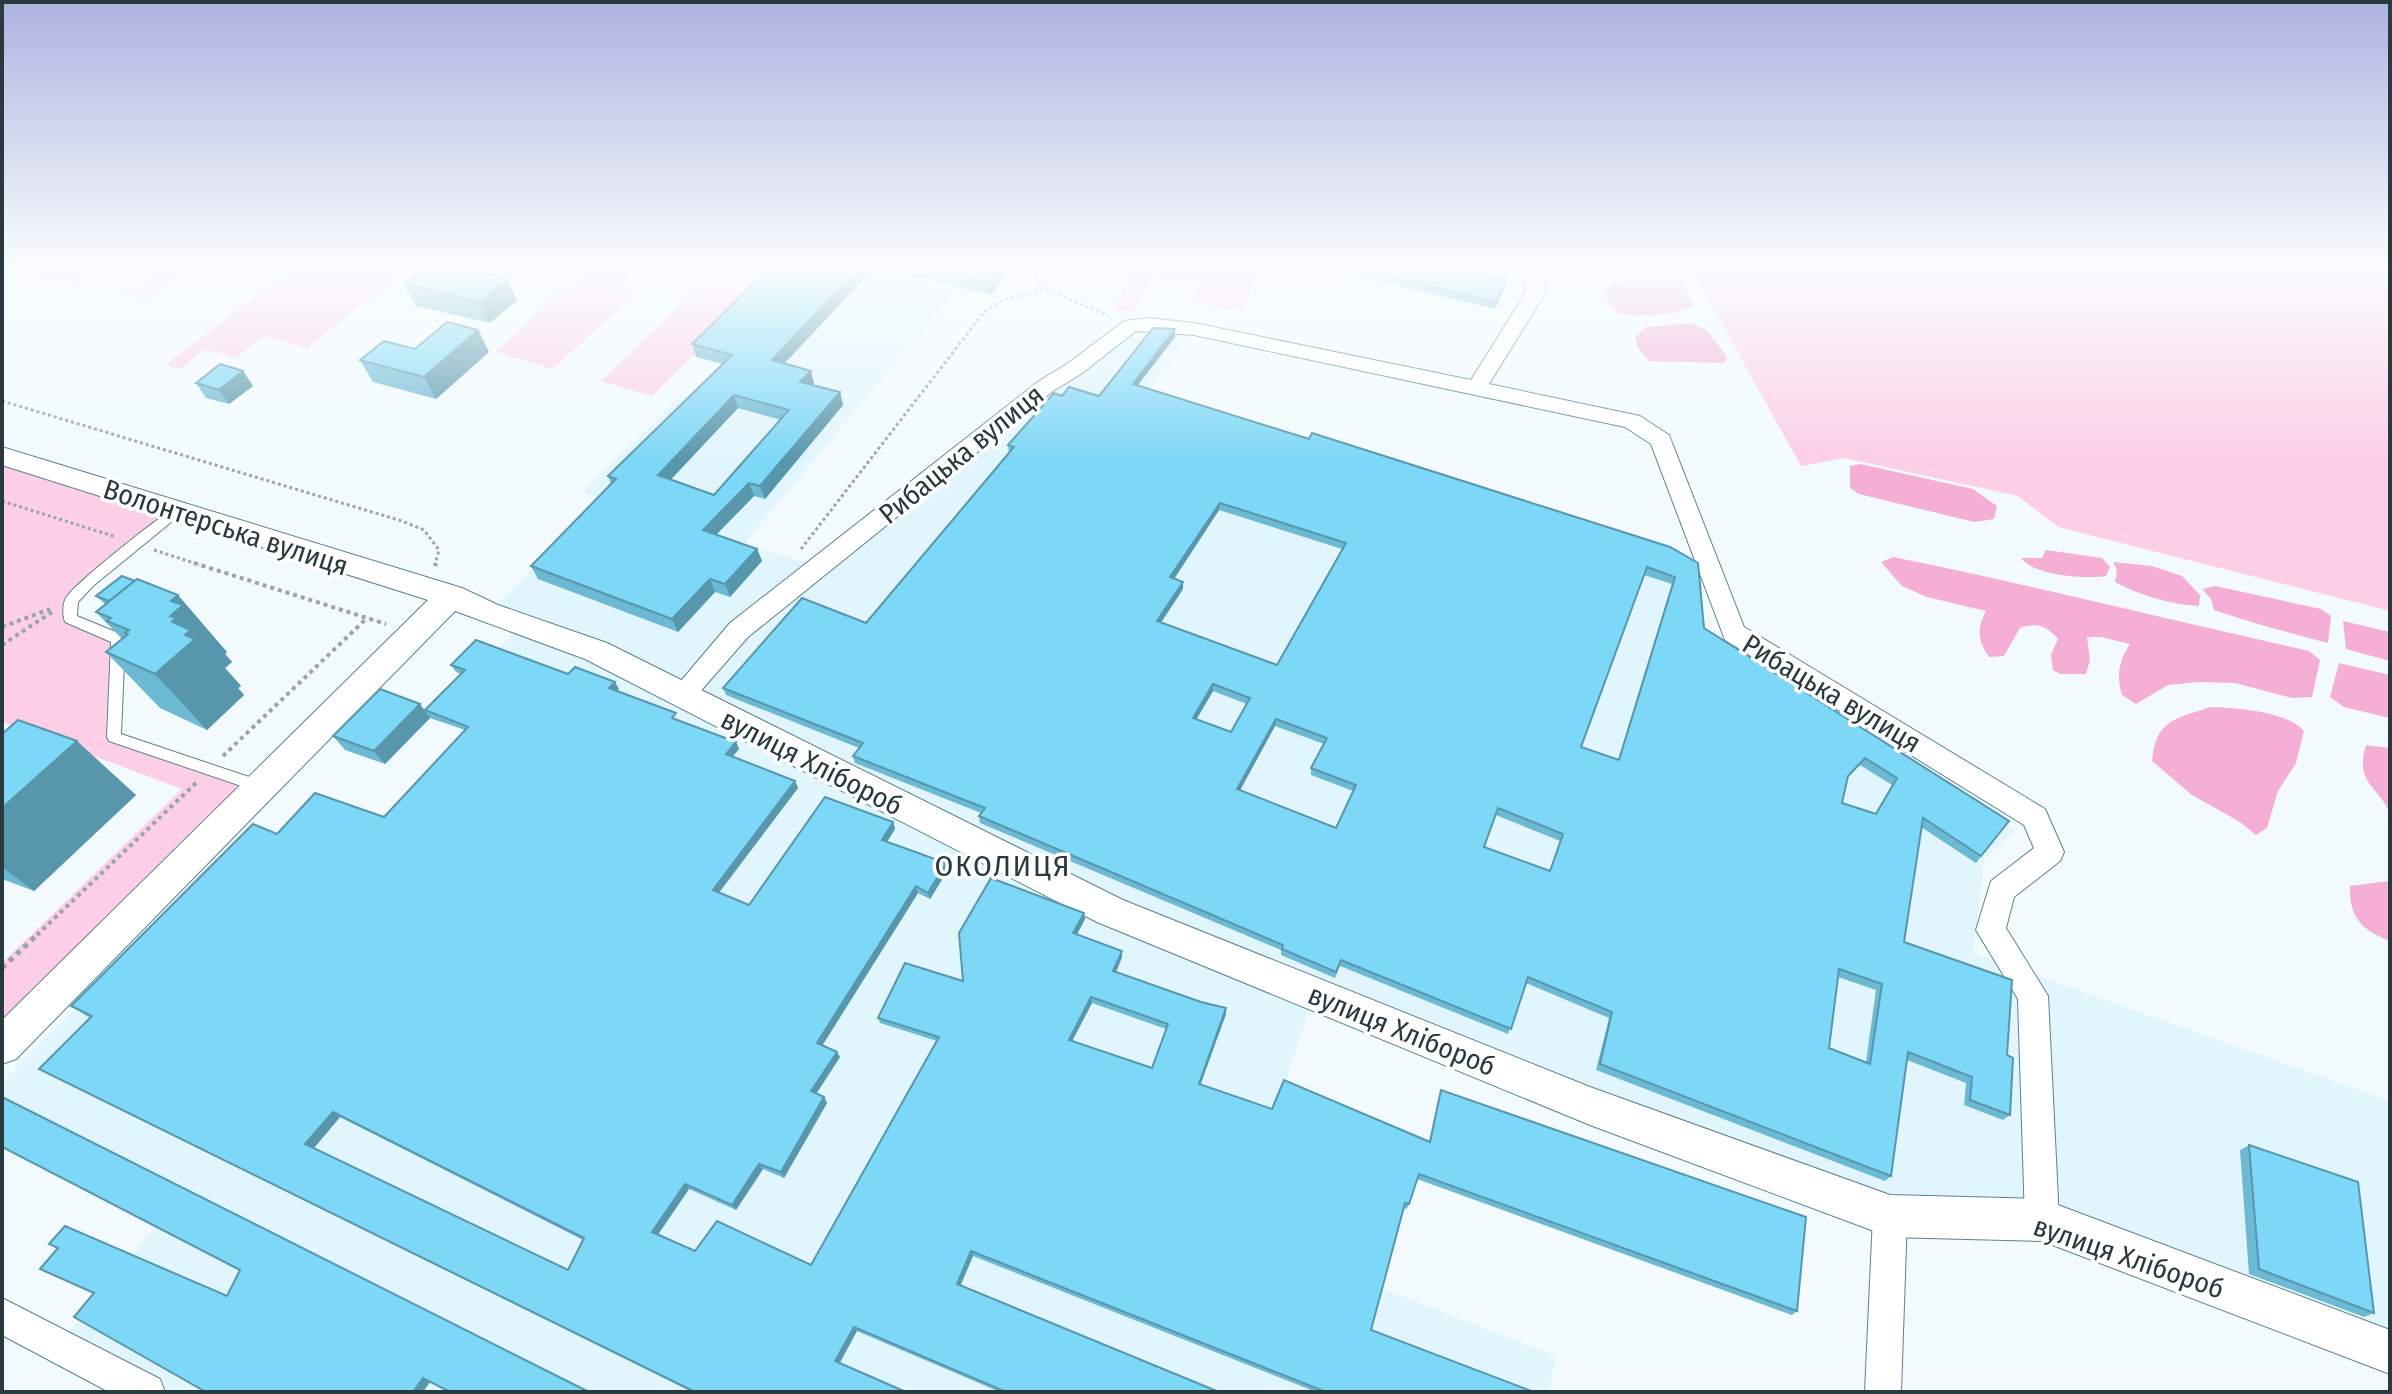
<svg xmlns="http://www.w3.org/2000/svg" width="2392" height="1394" font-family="'Fira Sans Condensed',sans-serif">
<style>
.built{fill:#e1f5fd}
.green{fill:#fccfe7}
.water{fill:#f5aed5}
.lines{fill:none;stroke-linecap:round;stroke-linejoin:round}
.service-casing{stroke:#5a8290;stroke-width:2}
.minor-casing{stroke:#5a8290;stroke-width:2}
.tertiary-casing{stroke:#5a8290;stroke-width:2}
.path-far2{stroke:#99a5aa;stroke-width:3;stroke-dasharray:3 3;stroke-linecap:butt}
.path-far1{stroke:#99a5aa;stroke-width:4;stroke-dasharray:4 4;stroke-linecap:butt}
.path{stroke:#99a5aa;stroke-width:5;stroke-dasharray:5 5;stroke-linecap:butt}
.service{fill:#fff;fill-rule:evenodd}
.minor{fill:#fff;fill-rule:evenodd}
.tertiary{fill:#fff;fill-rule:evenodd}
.wall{fill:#6cb9d4;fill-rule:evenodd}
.shaded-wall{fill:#5896ac}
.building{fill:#7dd7f6;stroke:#5896ac;stroke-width:2;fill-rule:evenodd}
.labels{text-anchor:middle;stroke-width:7;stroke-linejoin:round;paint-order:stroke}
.street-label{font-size:28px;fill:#28393f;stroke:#fff}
.neighbourhood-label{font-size:30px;letter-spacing:2px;fill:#28393f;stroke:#fff}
</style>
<rect width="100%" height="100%" fill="#f2fafd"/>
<polygon class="built" points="855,266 955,291 743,545 821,566 1074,369 1136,334 1185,340 1150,390 1678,549 1701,576 1705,629 2015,830 1984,860 1973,953 2390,1101 2390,1352 2042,1220 1890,1216 1314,995 1236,1232 1556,1356 1549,1392 147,1392 58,1346 172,1206 2,1126 2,1082 258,828 351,860 493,708 454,695 521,625 487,613 605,500 583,492 681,394 692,398"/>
<g class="green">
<polygon points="102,266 69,287 2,267 2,266"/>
<polygon points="164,266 196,266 145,299 123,293"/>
<polygon points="296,266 409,266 307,348 264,336 236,358 205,349 180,369 165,365"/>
<polygon points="571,266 589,266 587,269 604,267 630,273 620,292 633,295 553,369 496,352 584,270"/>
<polygon points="1137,266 1264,266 1241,311 1192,302 1200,285 1152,276 1133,312 1113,309"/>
<polygon points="1677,266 2390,266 2390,611 2058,527 2018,496 1844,458 1801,466 1696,277"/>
<polygon points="724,285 757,294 652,396 601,381 699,287"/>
<polygon points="2,456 177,511 71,601 70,619 118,639 115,737 261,786 2,1036 2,963 182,789 2,722"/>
</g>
<g class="water">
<path d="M1674 275 1680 279 1694 305C1682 314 1627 321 1615 310 1610 305 1606 295 1602 289L1612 283Z"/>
<polygon points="1692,323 1707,330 1727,357 1724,363 1649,361 1638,348 1635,338 1645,327"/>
<polygon points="1860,464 1973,489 1997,506 1994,519 1974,522 1859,494 1850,488 1850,466"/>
<path d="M2046 550 2102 558 2110 567 2106 576C2085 579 2034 576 2021 558H2042Z"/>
<path d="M1893 557C2032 585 2170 620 2309 651L2320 660 2312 697 2292 698 2235 683 2199 682 2168 685 2136 704 2122 695C2116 674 2119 661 2130 644L2101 637H2087L2090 660 2086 674H2060L2053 670 2051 655 2058 639C2047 626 2037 622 2020 628L2004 656 1989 657C1977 640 1977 629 1986 611L1927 597 1902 586 1881 562Z"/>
<path d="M2113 562 2152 566 2182 576 2200 595 2199 606C2170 604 2141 596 2115 582L2117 570Z"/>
<path d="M2215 586 2321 609 2331 616 2328 643C2290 633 2252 623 2214 610L2211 599 2202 589Z"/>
<polygon points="2343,621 2390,632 2390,661 2346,649"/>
<polygon points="2339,663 2390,675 2390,718 2344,707 2330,697"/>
<path d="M2211 707C2236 708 2287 711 2304 731L2296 763 2278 791 2267 828 2256 835 2240 822 2192 795 2152 761C2156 719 2175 719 2211 707Z"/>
<path d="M2366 745 2390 748V812C2375 784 2355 781 2366 745Z"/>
<path d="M2390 881V941C2361 930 2349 917 2350 886Z"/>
</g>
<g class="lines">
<g class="service-casing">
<path id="service" d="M177 507 181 508 183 511 181 514 93 586 78 602 77 616 123 635 125 639 121 734 264 782 266 786 264 790 259 792 109 741 107 737 111 642 65 622C63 616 62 605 66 598 73 585 163 513 177 507Z"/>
</g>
<g class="minor-casing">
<g id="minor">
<polygon points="1522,266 1542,266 1546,292 1489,384 1640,416 1669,435 1744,627 2045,809 2064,852 2060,861 2014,897 2006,928 2048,996 2059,1220 2054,1232 2042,1237 2030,1232 2025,1220 2018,999 1976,930 1991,881 2034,848 2024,825 1725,640 1651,444 1625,427 1194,335 1136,331 1081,374 1053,391 748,637 691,702 682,705 673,702 669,695 730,623 1039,381 1067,364 1124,321 1148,318 1194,323 1471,380 1526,292"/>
<polygon points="1890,1199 1902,1204 1907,1216 1901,1392 1865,1392 1873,1216 1878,1204"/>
<polygon points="2,1298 160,1379 165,1392 109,1392 2,1335"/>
</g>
</g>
<g class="tertiary-casing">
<polygon id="tertiary" points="2,447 462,588 498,605 607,643 1123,900 1590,1087 1890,1195 2042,1199 2390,1330 2390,1374 2042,1241 1890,1237 1590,1125 1097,922 585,659 455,611 16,1059 2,1064 2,1020 428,600 2,465"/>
</g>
<g class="path-far2">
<polyline points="1029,266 1045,289 1109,316"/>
<polyline points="2,401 402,521 424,530 439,550 435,565"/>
<polyline points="2,501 116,537"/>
<polyline points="801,549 985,311 1003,300 1047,290"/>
<polyline points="154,550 200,565"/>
</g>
<g class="path-far1">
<polyline points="194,563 386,624"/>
<polyline points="435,566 436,563"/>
<polyline points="2,627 50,609"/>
<polyline points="2,645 52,612"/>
<polyline points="223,756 367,618"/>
<polyline points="37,935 197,782"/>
</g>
<polyline class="path" points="2,968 39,933"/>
<use href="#service" class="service"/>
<use href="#minor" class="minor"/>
<use href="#tertiary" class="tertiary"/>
</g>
<g class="wall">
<polygon points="406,266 456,266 507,278 517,300 490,323 416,306 404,284 419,272 407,269"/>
<path d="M772 266H1014L990 295 875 267 784 364 814 384 813 385 840 392 843 405 765 499 754 496 716 535 757 549 762 561 730 597 715 592 678 632 538 579 531 566 611 484 608 476 723 364 696 357 692 344ZM738 408 781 420 714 495 671 479Z"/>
<polygon points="1316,266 1450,266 1505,287 1495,309"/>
<polygon points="478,330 489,352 436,399 373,382 360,360 415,349"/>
<path d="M1175 337 1138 385 1309 439 1670 547 1704 628 2009 821 1976 863 1921 827 1904 942 2007 1055 2010 1115 2003 1120 1964 1105 1966 1083 1907 1060 1891 1176 1885 1181 1596 1070 1609 1018 1526 983 1508 1034 1340 966 1335 978 1281 955V950L980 823 979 816 981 813 855 763 853 756 859 748 726 695 723 688 866 623 1009 453 1008 445 1062 396H1099ZM1219 510 1342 549 1277 665 1161 623 1183 589V582L1174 579ZM1644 575 1672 584 1618 760 1581 747ZM1213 691 1247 704 1231 732 1196 720ZM1275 726 1324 744 1311 768V775L1353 791 1336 828 1240 790ZM1860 765 1892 785 1875 814 1842 803 1847 778ZM1496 815 1560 841 1550 871 1484 847ZM1838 977 1876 990 1866 1062 1829 1048Z"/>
<polygon points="243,371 253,386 229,404 206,398 196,383"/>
<polygon points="96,596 227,652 225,654 232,662 225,668 241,686 238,688 244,695 207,730 160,708 106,652 122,639 96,612 105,604"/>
<path d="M451 665 568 674 619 689 617 691 679 720 736 742 739 749 732 757 795 781 798 788 719 893 749 905 893 822 895 829 887 842 946 863 948 870 930 899 918 893 822 1046 840 1057 816 1094 824 1097 827 1103 784 1178 763 1169 736 1210 689 1189 658 1234 695 1251 811 1265 937 1041 880 1023 878 1018 963 981 1084 913 1085 919 1077 934 1122 951V957L1116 972 1201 1002 1226 1008V1014L1200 1084 1272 1109 1429 1142 1441 1090 1797 1311 1792 1315 1417 1179 1407 1209 1404 1208 1371 1330 1534 1392H1316L973 1256 960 1286 1219 1392H1000L857 1331 840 1363 906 1392H692L39 1069 90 1018 71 1006 277 834 384 817 465 730 430 718 385 764 345 750 333 736 425 710 461 674 456 672ZM1092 1003 1166 1029 1152 1068 1072 1041ZM340 1117 583 1240 568 1270 314 1148Z"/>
<polygon points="2,734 136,795 34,891 2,879"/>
<polygon points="2249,1145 2374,1313 2364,1317 2249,1274 2240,1150"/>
</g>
<g class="shaded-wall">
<polygon points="861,266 875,267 775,373 772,360"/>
<polygon points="1002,266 1014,266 990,295 988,282"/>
<polygon points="507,278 517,300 490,323 480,302"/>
<polygon points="1507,280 1505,287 1495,309 1496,302"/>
<polygon points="1175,329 1175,337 1133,391 1133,384"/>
<polygon points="478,330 489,352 436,399 424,377"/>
<polygon points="243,371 253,386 229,404 219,390"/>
<polygon points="811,371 814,384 804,395 800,382"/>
<polygon points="840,392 843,405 765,499 760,486"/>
<polygon points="734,395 738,408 663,488 658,475"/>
<polygon points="749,483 754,496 708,543 703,530"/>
<polygon points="1220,503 1219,510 1170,585 1170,577"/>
<polygon points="757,549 762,561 730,597 725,584"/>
<polygon points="710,579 715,592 678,632 672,619"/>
<polygon points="1183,582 1183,589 1157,628 1157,621"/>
<polygon points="178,595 227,652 225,654 232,662 225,668 241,686 238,688 244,695 207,730 155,674 172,622 170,616 171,601"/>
<polygon points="615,682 619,689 613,695 609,688"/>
<polygon points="1213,684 1213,691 1193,725 1193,718"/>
<polygon points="420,704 430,718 385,764 374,751"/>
<polygon points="1276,719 1275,726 1237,796 1237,789"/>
<polygon points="77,741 136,795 34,891 2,867 2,808"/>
<polygon points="736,742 739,749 729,761 726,754"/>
<polygon points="795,781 798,788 716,896 713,890"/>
<polygon points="893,822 895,829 884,846 882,840"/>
<polygon points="946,863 948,870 930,899 928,893"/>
<polygon points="916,886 918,893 820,1049 817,1043"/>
<polygon points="1084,913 1085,919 1074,940 1073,933"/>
<polygon points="1122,951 1122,957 1114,977 1113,971"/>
<polygon points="1091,997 1092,1003 1070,1045 1069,1040"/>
<polygon points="1226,1008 1226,1014 1199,1089 1199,1084"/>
<polygon points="837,1052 840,1057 814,1097 811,1091"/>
<polygon points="824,1097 827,1103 784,1178 781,1172"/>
<polygon points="333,1112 340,1117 313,1149 305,1144"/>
<polygon points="759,1164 763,1169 736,1210 732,1205"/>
<polygon points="685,1184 689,1189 657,1236 652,1232"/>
<polygon points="971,1251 973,1256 959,1289 957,1284"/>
<polygon points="854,1327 857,1331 838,1365 835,1361"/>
<polygon points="423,1378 430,1382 423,1392 413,1392"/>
</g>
<g class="building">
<polygon points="426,266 456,266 507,278 480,302 404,284"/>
<path d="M772 266H861L772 360 811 371 800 382 840 392 760 486 749 483 703 530 757 549 725 584 710 579 672 619 531 566 616 479 608 476 732 355 692 344ZM734 395 789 410 714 495 658 475Z"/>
<polygon points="922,266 1002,266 988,282"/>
<polygon points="1348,266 1450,266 1507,280 1496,302"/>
<polygon points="447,322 478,330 424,377 360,360 384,341 415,349"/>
<path d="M1153 328 1175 329 1133 384 1309 439 1312 433 1670 547 1698 563 1704 628 2009 821 1981 856 1923 818 1904 942 2012 980 2007 1055 2013 1058 2010 1115 1970 1100 1972 1077 1908 1052 1891 1176 1600 1064 1612 1012 1528 977 1511 1029 1341 960 1336 972 1282 949 1283 945 979 816 985 808 853 756 863 743 723 688 802 598 866 623 1014 447 1008 445 1054 393 1062 396 1069 387 1099 396ZM1220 503 1346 543 1277 665 1157 621 1183 582 1170 577ZM1647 567 1675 577 1619 760 1581 747ZM1213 684 1250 698 1231 732 1193 718ZM1276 719 1327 738 1311 768 1356 785 1336 828 1237 789ZM1865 758 1897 778 1876 814 1842 803 1848 776ZM1498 808 1563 834 1550 871 1484 847ZM1839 969 1882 984 1870 1064 1829 1048Z"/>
<polygon points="220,364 243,371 219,390 196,383"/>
<polygon points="122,576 135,581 109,601 96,596"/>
<polygon points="137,579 178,595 171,601 183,605 170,616 176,618 172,622 191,630 185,635 195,639 155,674 106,652 128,634 125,633 129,630 107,621 111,618 96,612"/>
<path d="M476 640 568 674 575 667 615 682 609 688 676 713 672 718 736 742 726 754 795 781 713 890 749 905 825 797 893 822 882 840 946 863 928 893 916 886 817 1043 837 1052 811 1091 824 1097 781 1172 759 1164 732 1205 685 1184 652 1232 695 1251 717 1221 811 1265 939 1037 878 1018 905 963 963 981 959 933 991 878 1084 913 1073 933 1122 951 1113 971 1201 1002 1226 1008 1199 1084 1272 1109 1284 1080 1430 1142 1441 1090 1806 1217 1797 1311 1419 1174 1409 1204 1405 1203 1371 1330 1534 1392H1326L971 1251 957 1284 1219 1392H1006L854 1327 835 1361 906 1392H695L39 1069 92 1016 71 1006 253 824 277 834 315 793 384 817 468 727 425 710 465 670 451 665ZM1091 997 1168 1024 1152 1068 1069 1040ZM333 1112 584 1238 568 1270 305 1144Z"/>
<polygon points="380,689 420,704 374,751 333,736"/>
<polygon points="18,720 77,741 2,808 2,734"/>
<polygon points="2,1097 589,1392 450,1392 423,1378 413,1392 206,1392 74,1317 94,1293 40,1269 58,1248 49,1244 65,1226 227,1296 240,1270 2,1147"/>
<polygon points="2249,1145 2358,1182 2374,1313 2259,1269"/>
</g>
<linearGradient id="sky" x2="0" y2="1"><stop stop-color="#adb2e0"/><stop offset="0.58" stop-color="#f9fdfe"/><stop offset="1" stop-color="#f9fdfe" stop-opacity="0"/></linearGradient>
<rect width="2392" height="461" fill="url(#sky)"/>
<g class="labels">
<g class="street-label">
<text transform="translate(961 454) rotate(-39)" y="10">Рибацька вулиця</text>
<text transform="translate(226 527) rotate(18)" y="10">Волонтерська вулиця</text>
<text transform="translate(1832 693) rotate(31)" y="10">Рибацька вулиця</text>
<text transform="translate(812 762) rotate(27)" y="10">вулиця Хлібороб</text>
<text transform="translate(1402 1030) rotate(22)" y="10">вулиця Хлібороб</text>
<text transform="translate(2129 1257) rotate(19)" y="10">вулиця Хлібороб</text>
</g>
<g class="neighbourhood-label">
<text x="1003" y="876">ОКОЛИЦЯ</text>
</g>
</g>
<rect width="2392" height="1394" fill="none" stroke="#28393f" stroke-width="8"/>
</svg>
